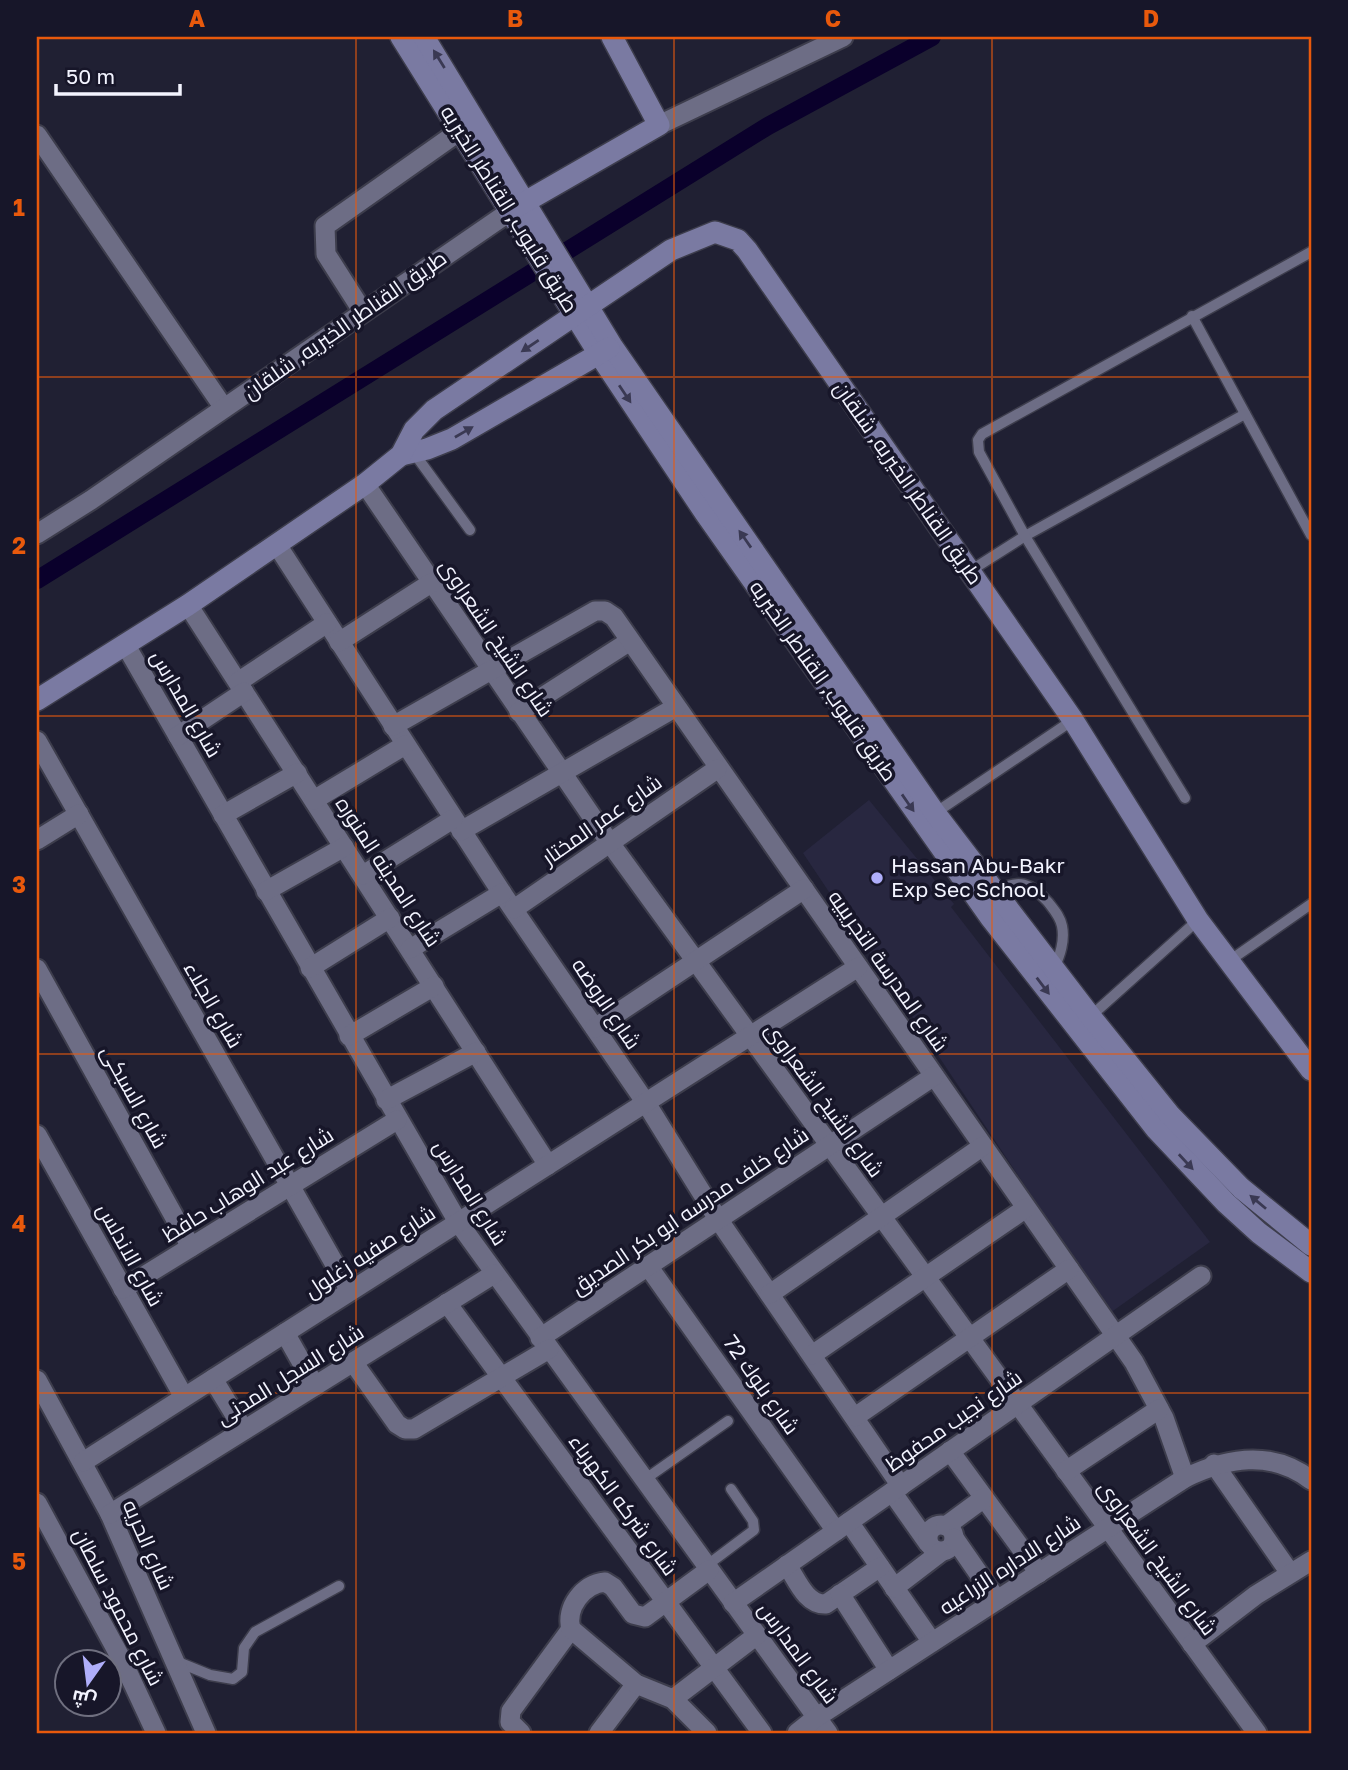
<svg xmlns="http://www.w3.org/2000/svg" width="1348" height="1770" font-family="'Golos Text',Cairo,sans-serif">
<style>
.built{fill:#282740}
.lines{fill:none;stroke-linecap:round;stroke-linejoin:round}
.canal{stroke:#0a002b;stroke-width:18}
.lane-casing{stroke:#3d3d4c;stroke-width:13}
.street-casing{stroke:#3d3d4c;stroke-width:23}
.secondary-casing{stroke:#3d3d4c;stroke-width:24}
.lane{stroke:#6d6d85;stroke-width:10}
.street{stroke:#6d6d85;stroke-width:19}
.secondary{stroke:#7a7aa2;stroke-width:21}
.oneway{fill:#3a3953}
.grid{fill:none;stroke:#e8590c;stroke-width:2;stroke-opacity:0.55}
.poi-dot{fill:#afaefa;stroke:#171629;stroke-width:2.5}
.labels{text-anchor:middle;stroke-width:7;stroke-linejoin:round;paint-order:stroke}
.street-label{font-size:21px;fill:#f3f4ff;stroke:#171629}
.poi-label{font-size:21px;fill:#f3f4ff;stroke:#171629;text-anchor:start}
.neatline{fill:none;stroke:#e8590c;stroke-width:2.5}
.grid-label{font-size:23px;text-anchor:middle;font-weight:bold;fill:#e8590c}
</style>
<rect width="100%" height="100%" fill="#202033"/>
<polygon class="built" points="869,800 954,904 951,907 1210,1242 1110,1313 803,853"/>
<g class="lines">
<polyline class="canal" points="37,580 768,126 932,37"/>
<g class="lane-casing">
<g id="lane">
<polyline points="1192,316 1311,535"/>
<polyline points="414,453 470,530"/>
<polyline points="970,571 1025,536 1245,414"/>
<polyline points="1185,798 1025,536 979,452 978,440 982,434 1311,252"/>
<polyline points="935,813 1073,720"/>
<path d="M996 892C1018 878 1031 883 1048 902 1054 910 1060 916 1062 926 1065 941 1060 955 1054 969"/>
<polyline points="1229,961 1311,904"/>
<polyline points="1091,1016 1198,920"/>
<polyline points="644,1480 728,1421"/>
<polyline points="706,1566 754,1530 753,1521 731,1489"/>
<polyline points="178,1662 210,1675 233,1679 242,1672 244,1648 255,1632 339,1586"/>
</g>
</g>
<g class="street-casing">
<g id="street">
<polyline points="659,125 843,37"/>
<polyline points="37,135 224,408"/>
<polyline points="363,312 326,254 325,226 461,130"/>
<polyline points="365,484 610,843 1257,1733"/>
<polyline points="37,534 91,500 512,210"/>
<polyline points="277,545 502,893 646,1103 718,1219 901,1486"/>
<polyline points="188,605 548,1165"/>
<polyline points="339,642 431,583"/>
<polyline points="125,644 458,1222 828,1733"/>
<polyline points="238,682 327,623"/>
<polyline points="519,712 630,641"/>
<polyline points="393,726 595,611 605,611 614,617 1134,1362 1164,1418 1185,1478"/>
<polyline points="178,736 244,692"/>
<polyline points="37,741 350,1291"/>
<polyline points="314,800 405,745"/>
<polyline points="223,815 297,773"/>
<polyline points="461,831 676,707"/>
<polyline points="37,840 79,814"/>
<polyline points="363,875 453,819"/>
<polyline points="266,891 344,847"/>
<polyline points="514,909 717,769"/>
<polyline points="410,949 502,893"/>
<polyline points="310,968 390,918"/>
<polyline points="37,969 191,1247"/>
<polyline points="595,1028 804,889"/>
<polyline points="349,1036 434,986"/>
<polyline points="386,1100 476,1052"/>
<polyline points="37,1135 184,1397"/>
<polyline points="648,1266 836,1531"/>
<polyline points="123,1289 397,1120"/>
<polyline points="770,1294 983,1146"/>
<polyline points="447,1303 762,1733"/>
<polyline points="285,1333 315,1386"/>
<polyline points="540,1338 934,1076"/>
<polyline points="812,1355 1026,1208"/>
<polyline points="353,1362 397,1424 405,1429 414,1429 549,1349"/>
<polyline points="213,1379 244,1430"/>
<polyline points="37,1380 110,1514 206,1733"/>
<polyline points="855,1417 1069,1269"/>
<polyline points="950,1451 1039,1573"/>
<polyline points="83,1462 858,967"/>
<polyline points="1214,1464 1290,1573"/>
<polyline points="1066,1471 1159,1409"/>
<polyline points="892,1492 928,1543"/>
<polyline points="37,1503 123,1662 156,1733"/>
<polyline points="110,1514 494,1274"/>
<polyline points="849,1522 932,1642"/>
<circle cx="941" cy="1538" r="13"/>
<polyline points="946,1526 984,1498"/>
<polyline points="954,1538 997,1600"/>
<path d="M787 1565C797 1580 806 1605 826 1604L880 1567"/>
<polyline points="894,1588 941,1552"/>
<polyline points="840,1594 889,1670"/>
<polyline points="733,1603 1201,1276"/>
<polyline points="1192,1644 1256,1595 1311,1561"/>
<polyline points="673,1699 757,1635"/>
<polyline points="521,1733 510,1722 511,1711 571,1629"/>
<polyline points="599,1733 636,1684"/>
<path d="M707 1733 673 1699 636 1684 571 1629C565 1608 583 1584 605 1582L613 1587 633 1614 645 1617 709 1570"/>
<path d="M797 1733 817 1717 1185 1478C1226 1458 1271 1449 1311 1480"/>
</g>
</g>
<g class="secondary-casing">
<g id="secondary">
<polyline points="401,37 599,354 705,513 990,917 1156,1129 1226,1203 1259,1233 1311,1272"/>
<polyline points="424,37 612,346 935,813 1091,1017 1170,1115 1241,1188 1311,1245"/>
<polyline points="513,209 659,125 612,37"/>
<polyline points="401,455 427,449 452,439 609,348"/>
<polyline points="37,700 188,605 365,484 401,455 414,430 434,410 671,250 715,232 738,240 747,250 1073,720 1198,920 1311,1070"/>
</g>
</g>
<use href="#lane" class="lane"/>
<use href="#street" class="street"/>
<use href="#secondary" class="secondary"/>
</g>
<defs><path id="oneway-solid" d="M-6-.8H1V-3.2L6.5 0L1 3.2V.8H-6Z" transform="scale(1.75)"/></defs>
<g class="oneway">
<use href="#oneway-solid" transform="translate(439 59) rotate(-122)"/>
<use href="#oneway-solid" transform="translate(530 346) rotate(146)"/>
<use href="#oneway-solid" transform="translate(625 394) rotate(56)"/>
<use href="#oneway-solid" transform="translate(464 432) rotate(-30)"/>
<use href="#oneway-solid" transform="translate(745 539) rotate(-125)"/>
<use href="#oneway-solid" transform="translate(908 803) rotate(55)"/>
<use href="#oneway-solid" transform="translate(1043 986) rotate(53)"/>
<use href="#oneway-solid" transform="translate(1186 1162) rotate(47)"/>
<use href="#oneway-solid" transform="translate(1258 1202) rotate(-140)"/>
</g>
<path class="grid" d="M356 37V1733M674 37V1733M992 37V1733M37 377H1311M37 716H1311M37 1054H1311M37 1393H1311"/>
<circle class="poi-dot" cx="877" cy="878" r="7"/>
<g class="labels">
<g class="street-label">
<text transform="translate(509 209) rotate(58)" y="7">طريق قليوب, القناطر الخيريه</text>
<text transform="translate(345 325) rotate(-35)" y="7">طريق القناطر الخيريه, شلقان</text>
<text transform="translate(908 483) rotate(55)" y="7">طريق القناطر الخيريه, شلقان</text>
<text transform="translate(496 638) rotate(56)" y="7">شارع الشيخ الشعراوى</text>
<text transform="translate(823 681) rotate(55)" y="7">طريق قليوب, القناطر الخيريه</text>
<text transform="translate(186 704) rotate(60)" y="7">شارع المدارس</text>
<text transform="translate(602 820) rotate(-35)" y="7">شارع عمر المختار</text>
<text transform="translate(388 872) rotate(57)" y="7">شارع المدينه المنوره</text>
<text transform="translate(888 971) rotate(55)" y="7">شارع المدرسة التجريبيه</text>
<text transform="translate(606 1004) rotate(56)" y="7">شارع الروضه</text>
<text transform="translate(213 1005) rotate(60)" y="7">شارع الجلاء</text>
<text transform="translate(134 1097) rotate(61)" y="7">شارع السبكى</text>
<text transform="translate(824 1100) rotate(54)" y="7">شارع الشيخ الشعراوى</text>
<text transform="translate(248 1185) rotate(-32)" y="7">شارع عبد الوهاب حافظ</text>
<text transform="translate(470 1193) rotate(58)" y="7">شارع المدارس</text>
<text transform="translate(690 1211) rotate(-34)" y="7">شارع خلف مدرسه ابو بكر الصديق</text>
<text transform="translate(370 1252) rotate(-33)" y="7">شارع صفيه زغلول</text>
<text transform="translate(130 1255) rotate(61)" y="7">شارع الاندلس</text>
<text transform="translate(290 1375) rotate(-32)" y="7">شارع السجل المدنى</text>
<text transform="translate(761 1385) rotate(55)" y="7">شارع بلوك 72</text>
<text transform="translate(954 1421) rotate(-35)" y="7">شارع نجيب محفوظ</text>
<text transform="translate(623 1505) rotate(54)" y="7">شارع شركه الكهرباء</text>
<text transform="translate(148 1545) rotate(66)" y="7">شارع الحريه</text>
<text transform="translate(1157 1558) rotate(54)" y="7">شارع الشيخ الشعراوى</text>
<text transform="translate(1010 1565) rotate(-33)" y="7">شارع الاداره الزراعيه</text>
<text transform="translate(118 1607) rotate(63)" y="7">شارع محمود سلطان</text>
<text transform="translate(798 1653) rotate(54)" y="7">شارع المدارس</text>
</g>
<g class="poi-label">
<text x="891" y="873">Hassan Abu-Bakr<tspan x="891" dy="24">Exp Sec School</tspan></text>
</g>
</g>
<rect width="1348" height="1770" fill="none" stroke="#171629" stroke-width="77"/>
<g transform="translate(88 1683) rotate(194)"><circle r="33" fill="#171629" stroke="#6f6f7f" stroke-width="2"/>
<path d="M0-5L12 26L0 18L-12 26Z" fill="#afaefa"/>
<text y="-10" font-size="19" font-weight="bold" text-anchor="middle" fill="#f3f4ff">ش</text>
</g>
<path d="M56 84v10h124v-10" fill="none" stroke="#f3f4ff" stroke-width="3.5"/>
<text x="66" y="84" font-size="21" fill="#f3f4ff" stroke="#171629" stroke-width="5" paint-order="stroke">50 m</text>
<rect x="38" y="38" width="1272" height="1694" class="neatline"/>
<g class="grid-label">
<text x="197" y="27">A</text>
<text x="515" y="27">B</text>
<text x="833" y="27">C</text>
<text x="1151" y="27">D</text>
<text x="19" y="216">1</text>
<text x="19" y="554">2</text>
<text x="19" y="893">3</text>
<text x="19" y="1232">4</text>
<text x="19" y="1570">5</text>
</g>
</svg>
